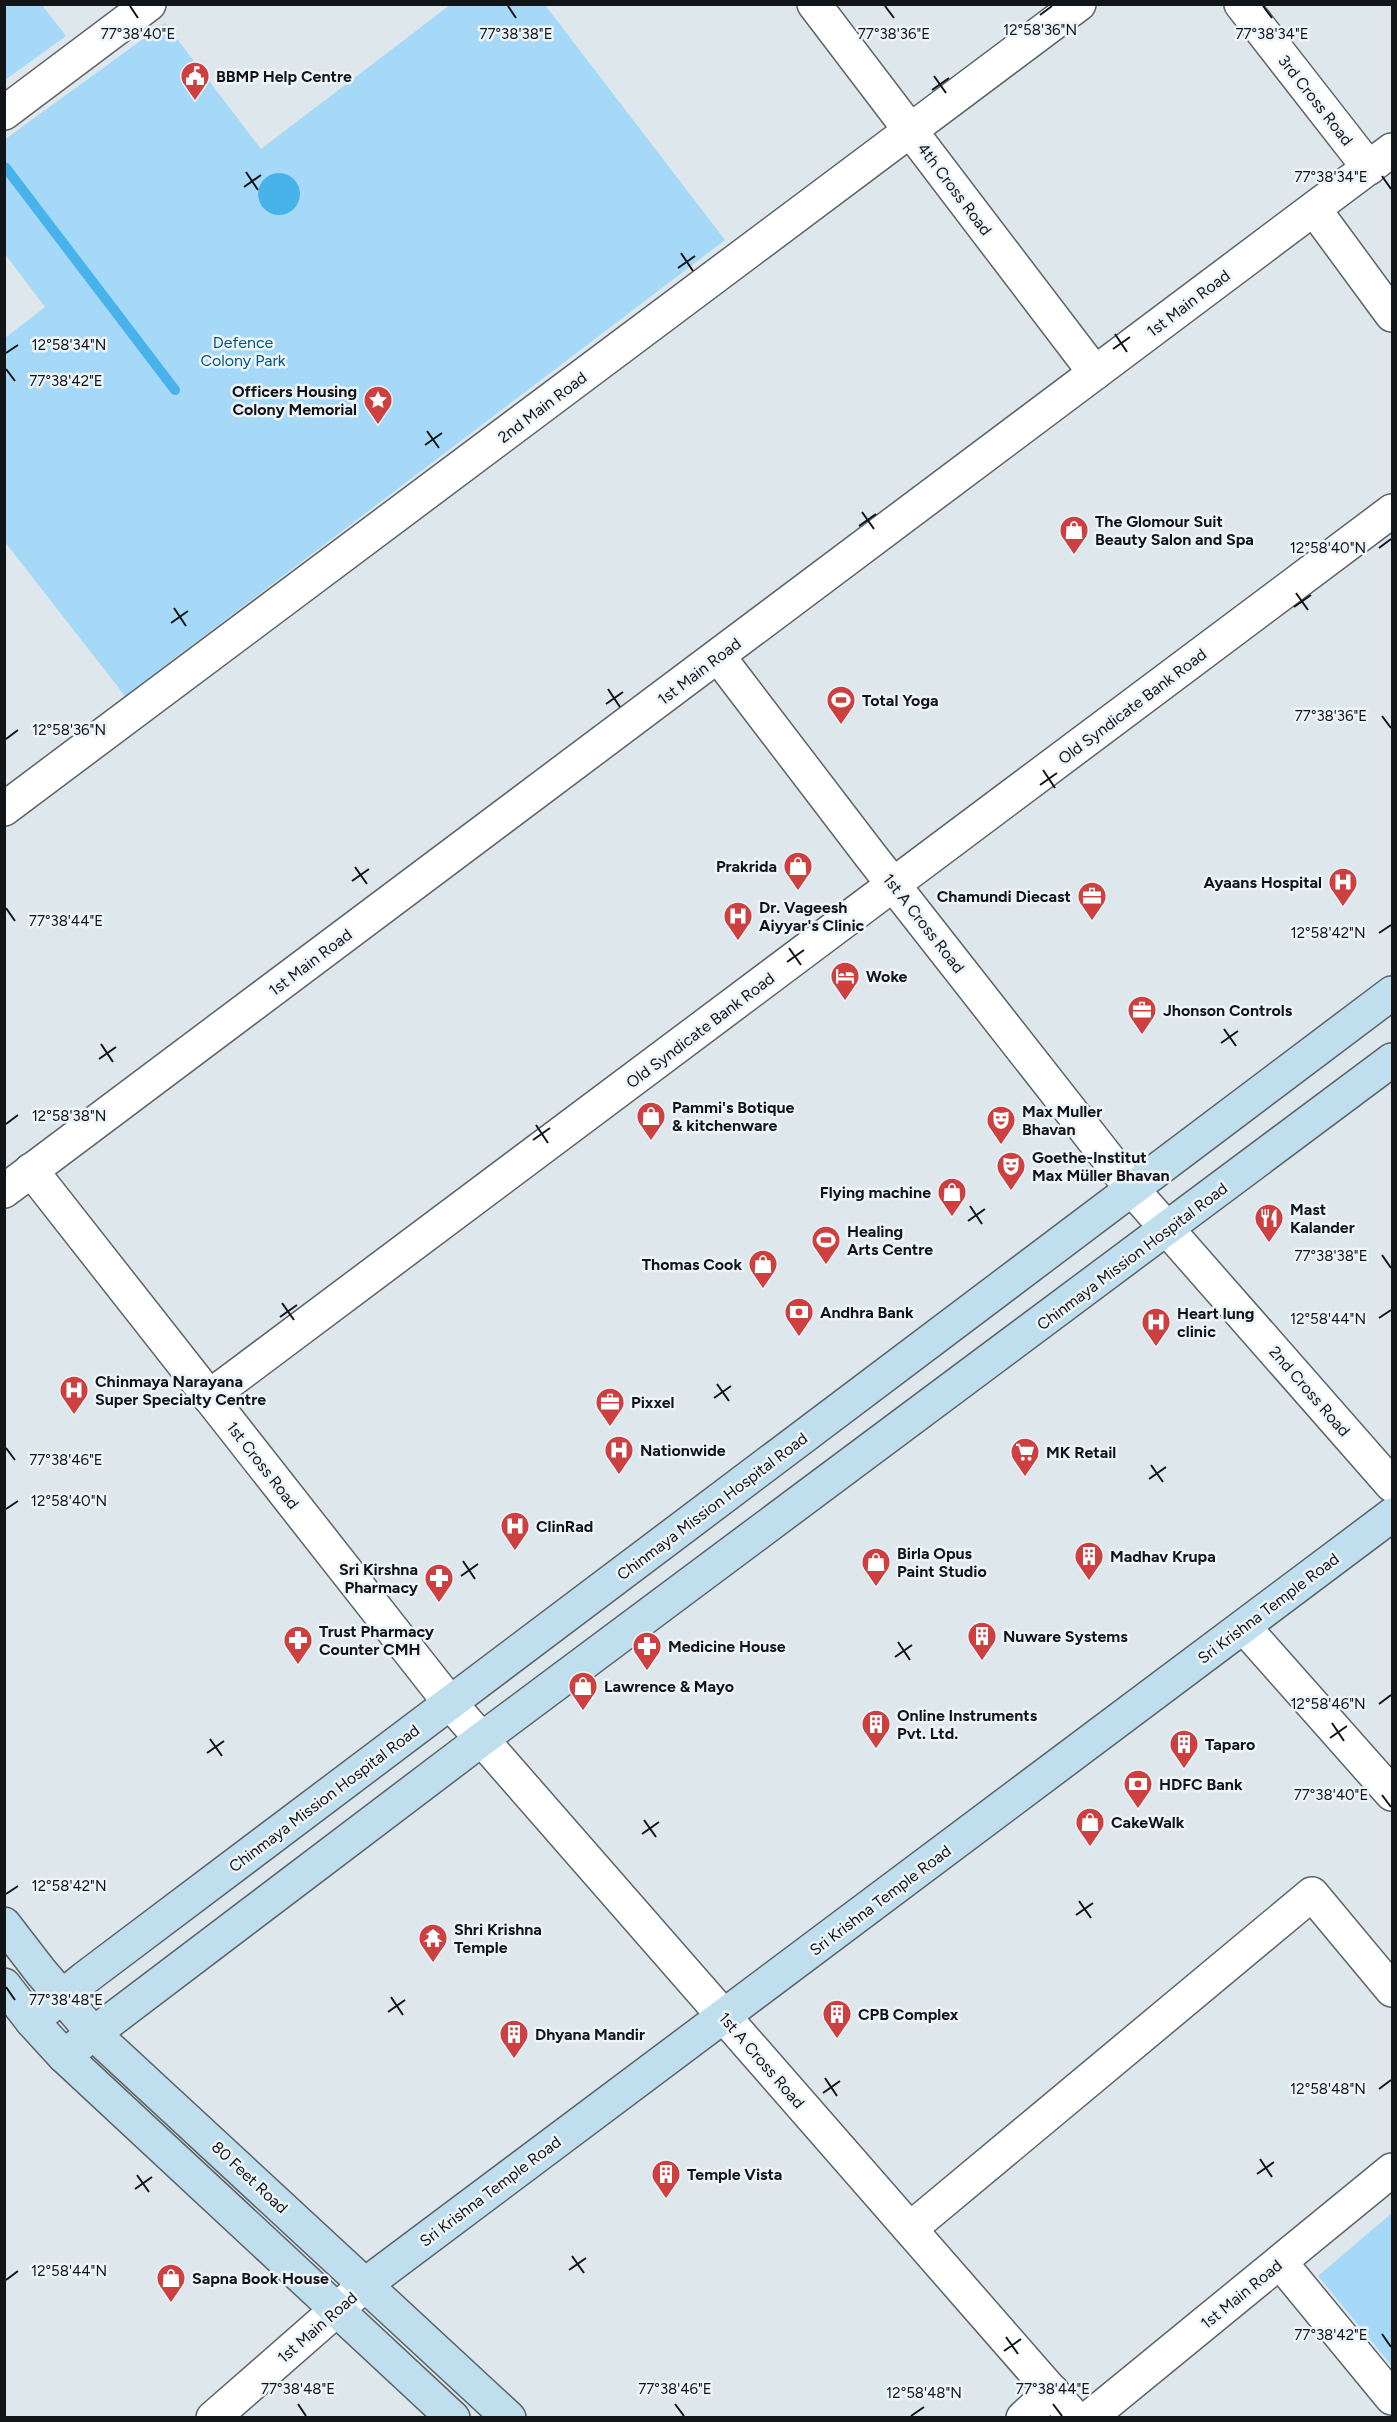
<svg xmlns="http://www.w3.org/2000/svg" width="1397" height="2422" font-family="Figtree,sans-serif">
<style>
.green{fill:#a6d9f7}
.water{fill:#48b3ea}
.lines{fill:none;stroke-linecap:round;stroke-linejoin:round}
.stream{stroke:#48b3ea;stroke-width:10}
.street-casing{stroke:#5c6368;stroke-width:36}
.secondary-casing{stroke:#5c6368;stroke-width:36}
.street{stroke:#fff;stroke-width:33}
.secondary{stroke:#c0dfee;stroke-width:33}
.ticks{fill:none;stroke:#121517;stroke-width:2}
.labels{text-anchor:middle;stroke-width:5;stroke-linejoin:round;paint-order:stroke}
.poi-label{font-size:16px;font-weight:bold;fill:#121517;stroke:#ecf4f9;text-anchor:start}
.street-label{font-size:16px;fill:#121517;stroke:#ecf4f9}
.park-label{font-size:16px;fill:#00597d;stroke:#ecf4f9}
.ticks-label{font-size:15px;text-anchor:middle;fill:#121517;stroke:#ecf4f9;stroke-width:5;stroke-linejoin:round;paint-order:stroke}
</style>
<rect width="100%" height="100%" fill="#dee7ec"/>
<g class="green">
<polygon points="5,4 42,5 66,36 5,80"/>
<polygon points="450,5 545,5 725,240 125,696 5,542 5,338 45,307 5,254 4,140 165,23 261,149"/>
<polygon points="1392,2213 1392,2366 1318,2276"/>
</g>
<circle class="water" cx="279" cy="194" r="21"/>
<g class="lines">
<polyline class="stream" points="6,168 175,390"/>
<g class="street-casing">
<g id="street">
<polyline points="814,4 1095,373"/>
<polyline points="1241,4 1369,168"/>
<polyline points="4,113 149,4"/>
<polyline points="1314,209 1392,315"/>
<polyline points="718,656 870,855 1132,1189 1392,1485"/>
<polyline points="4,809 1079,4"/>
<polyline points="31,1170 450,1703 1075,2418"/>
<polyline points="4,1191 1392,150"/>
<polyline points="209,1397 1392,511"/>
<polyline points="1244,1627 1392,1794"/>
<polyline points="910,2229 1312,1894 1392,1990"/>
<polyline points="1280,2262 1392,2398"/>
<polyline points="213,2418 366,2284"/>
<polyline points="1023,2418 1052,2391"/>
<polyline points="1089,2418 1392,2170"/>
</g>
</g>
<g class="secondary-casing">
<g id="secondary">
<polyline points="4,1924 41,1972 93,2033 509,2418"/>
<polyline points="4,1985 32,2021 64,2056 453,2418"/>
<polyline points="32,2021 85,1978 1392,993"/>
<polyline points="64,2056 482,1739 1392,1060"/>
<polyline points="366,2284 1392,1515"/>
</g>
</g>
<use href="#street" class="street"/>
<use href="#secondary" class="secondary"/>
</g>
<path class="ticks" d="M130 6 138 18M508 6 516 18M885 6 894 18M1263 6 1272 18M1040 15 1052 6M934 76 946 93M932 90 949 78M246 172 258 190M1382 176 1391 189M244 187 261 175M681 253 693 271M678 268 695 256M1115 334 1127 352M1113 349 1130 337M6 353 18 345M6 369 15 381M427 431 439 448M425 445 442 433M862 512 874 529M859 526 876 514M1379 548 1391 539M1296 593 1308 610M1294 607 1311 595M174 608 186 626M171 623 188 611M608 689 620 707M606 704 623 692M1382 716 1391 728M6 739 18 730M1043 770 1055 788M1040 785 1057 773M355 867 367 884M352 881 369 869M6 908 15 921M1379 933 1391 925M789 948 801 965M787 962 804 950M1224 1029 1236 1046M1221 1043 1238 1031M101 1044 113 1062M99 1059 116 1047M6 1124 18 1115M536 1125 548 1143M533 1140 550 1128M970 1206 982 1224M968 1221 985 1209M1382 1255 1391 1268M282 1303 294 1320M280 1317 297 1305M1379 1318 1391 1310M717 1384 729 1401M714 1398 731 1386M6 1448 15 1460M1151 1465 1163 1482M1149 1479 1166 1467M6 1509 18 1501M463 1561 475 1579M461 1576 478 1564M898 1642 910 1660M895 1657 912 1645M1379 1704 1391 1695M1332 1723 1344 1741M1330 1738 1347 1726M210 1739 222 1756M207 1753 224 1741M1382 1795 1391 1807M644 1820 656 1837M642 1834 659 1822M6 1894 18 1886M1079 1901 1091 1918M1076 1915 1093 1903M6 1987 15 2000M391 1997 403 2015M388 2012 405 2000M825 2078 837 2096M1379 2089 1391 2080M823 2093 840 2081M1260 2159 1272 2177M1257 2174 1274 2162M137 2175 149 2192M135 2189 152 2177M572 2256 584 2273M569 2270 586 2258M6 2280 18 2271M1382 2334 1391 2347M1006 2337 1018 2354M1004 2351 1021 2339M298 2404 306 2416M675 2404 684 2416M1053 2404 1062 2416M911 2416 924 2407"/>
<defs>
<g id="civic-pin" transform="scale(1.5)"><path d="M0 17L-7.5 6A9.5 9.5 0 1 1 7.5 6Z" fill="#ce3f40" stroke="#ecf4f9"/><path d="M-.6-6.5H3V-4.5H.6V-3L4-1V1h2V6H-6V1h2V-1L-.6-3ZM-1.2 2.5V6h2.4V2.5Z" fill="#fff"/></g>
<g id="sight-pin" transform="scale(1.5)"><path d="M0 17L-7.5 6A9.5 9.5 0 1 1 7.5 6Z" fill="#ce3f40" stroke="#ecf4f9"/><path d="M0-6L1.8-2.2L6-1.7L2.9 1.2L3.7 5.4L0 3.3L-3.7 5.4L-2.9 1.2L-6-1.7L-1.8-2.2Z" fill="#fff"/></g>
<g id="shop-pin" transform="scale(1.5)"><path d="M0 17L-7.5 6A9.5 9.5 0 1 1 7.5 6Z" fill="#ce3f40" stroke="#ecf4f9"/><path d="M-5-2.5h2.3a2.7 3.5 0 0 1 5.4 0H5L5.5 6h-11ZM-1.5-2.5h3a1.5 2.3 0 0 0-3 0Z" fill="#fff"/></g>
<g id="stadium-pin" transform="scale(1.5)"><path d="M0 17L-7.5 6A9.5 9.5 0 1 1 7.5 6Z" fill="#ce3f40" stroke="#ecf4f9"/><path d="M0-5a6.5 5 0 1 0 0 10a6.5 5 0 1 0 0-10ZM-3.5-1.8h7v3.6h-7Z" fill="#fff"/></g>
<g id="hospital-pin" transform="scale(1.5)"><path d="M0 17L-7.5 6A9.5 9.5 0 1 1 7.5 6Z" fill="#ce3f40" stroke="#ecf4f9"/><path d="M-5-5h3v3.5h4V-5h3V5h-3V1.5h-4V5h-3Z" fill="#fff"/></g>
<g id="office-pin" transform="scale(1.5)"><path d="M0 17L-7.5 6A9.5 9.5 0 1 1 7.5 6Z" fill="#ce3f40" stroke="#ecf4f9"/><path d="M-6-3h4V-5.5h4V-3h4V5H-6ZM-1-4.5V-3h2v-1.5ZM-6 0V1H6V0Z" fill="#fff"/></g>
<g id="hotel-pin" transform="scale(1.5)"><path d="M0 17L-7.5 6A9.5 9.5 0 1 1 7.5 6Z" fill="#ce3f40" stroke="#ecf4f9"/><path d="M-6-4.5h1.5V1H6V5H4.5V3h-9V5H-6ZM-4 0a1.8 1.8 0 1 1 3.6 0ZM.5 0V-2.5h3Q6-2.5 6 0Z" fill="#fff"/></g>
<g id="theatre-pin" transform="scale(1.5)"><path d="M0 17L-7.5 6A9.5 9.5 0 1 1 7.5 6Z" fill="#ce3f40" stroke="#ecf4f9"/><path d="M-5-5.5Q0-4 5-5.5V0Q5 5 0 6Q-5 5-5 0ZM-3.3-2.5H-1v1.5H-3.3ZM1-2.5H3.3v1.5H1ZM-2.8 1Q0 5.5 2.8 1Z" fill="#fff"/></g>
<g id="restaurant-pin" transform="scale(1.5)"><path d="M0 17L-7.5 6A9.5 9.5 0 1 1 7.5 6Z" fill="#ce3f40" stroke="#ecf4f9"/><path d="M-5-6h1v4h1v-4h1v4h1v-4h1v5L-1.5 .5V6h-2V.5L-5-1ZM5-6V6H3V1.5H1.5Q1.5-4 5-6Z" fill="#fff"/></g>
<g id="bank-pin" transform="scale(1.5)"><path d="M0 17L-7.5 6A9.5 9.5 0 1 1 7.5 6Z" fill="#ce3f40" stroke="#ecf4f9"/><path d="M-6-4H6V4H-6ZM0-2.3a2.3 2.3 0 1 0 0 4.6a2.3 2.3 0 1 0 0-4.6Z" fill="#fff"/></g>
<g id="supermarket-pin" transform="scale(1.5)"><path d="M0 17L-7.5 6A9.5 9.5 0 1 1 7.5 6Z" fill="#ce3f40" stroke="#ecf4f9"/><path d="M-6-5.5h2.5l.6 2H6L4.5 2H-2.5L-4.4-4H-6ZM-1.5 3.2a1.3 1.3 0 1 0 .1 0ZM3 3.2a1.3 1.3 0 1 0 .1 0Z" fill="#fff"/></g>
<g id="building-pin" transform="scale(1.5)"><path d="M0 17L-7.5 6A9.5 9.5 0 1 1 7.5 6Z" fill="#ce3f40" stroke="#ecf4f9"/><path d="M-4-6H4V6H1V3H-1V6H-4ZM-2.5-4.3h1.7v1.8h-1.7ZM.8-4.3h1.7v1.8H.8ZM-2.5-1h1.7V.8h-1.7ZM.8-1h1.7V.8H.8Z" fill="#fff"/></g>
<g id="pharmacy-pin" transform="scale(1.5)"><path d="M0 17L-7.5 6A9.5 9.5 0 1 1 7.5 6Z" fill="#ce3f40" stroke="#ecf4f9"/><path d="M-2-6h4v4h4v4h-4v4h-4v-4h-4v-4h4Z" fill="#fff"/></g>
<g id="temple-pin" transform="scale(1.5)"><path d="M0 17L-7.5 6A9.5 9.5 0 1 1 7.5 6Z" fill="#ce3f40" stroke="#ecf4f9"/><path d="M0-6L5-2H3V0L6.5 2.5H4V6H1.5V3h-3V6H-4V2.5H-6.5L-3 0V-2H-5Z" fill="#fff"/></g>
</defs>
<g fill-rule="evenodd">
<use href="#civic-pin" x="195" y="76"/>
<use href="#sight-pin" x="378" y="400"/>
<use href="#shop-pin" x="1074" y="530"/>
<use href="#stadium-pin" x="841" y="700"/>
<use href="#shop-pin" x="798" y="866"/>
<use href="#hospital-pin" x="1343" y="882"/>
<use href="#office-pin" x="1092" y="896"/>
<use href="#hospital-pin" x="738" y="916"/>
<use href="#hotel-pin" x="845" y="976"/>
<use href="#office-pin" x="1142" y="1010"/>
<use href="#shop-pin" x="651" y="1116"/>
<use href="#theatre-pin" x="1001" y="1120"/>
<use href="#theatre-pin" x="1011" y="1166"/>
<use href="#shop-pin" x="952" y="1192"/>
<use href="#restaurant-pin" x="1269" y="1218"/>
<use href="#stadium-pin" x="826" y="1240"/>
<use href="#shop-pin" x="763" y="1264"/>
<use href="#bank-pin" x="799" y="1312"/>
<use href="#hospital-pin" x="1156" y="1322"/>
<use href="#hospital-pin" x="74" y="1390"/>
<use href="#office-pin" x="610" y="1402"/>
<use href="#hospital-pin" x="619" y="1450"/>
<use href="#supermarket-pin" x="1025" y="1452"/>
<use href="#hospital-pin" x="515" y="1526"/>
<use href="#building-pin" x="1089" y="1556"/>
<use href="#shop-pin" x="876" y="1562"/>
<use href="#pharmacy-pin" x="439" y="1578"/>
<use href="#building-pin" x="982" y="1636"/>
<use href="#pharmacy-pin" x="298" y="1640"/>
<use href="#pharmacy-pin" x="647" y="1646"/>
<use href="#shop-pin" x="583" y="1686"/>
<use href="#building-pin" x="876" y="1724"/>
<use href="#building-pin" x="1184" y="1744"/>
<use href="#bank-pin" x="1138" y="1784"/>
<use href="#shop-pin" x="1090" y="1822"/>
<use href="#temple-pin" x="433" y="1938"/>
<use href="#building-pin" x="837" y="2014"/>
<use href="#building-pin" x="514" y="2034"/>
<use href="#building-pin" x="666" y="2174"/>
<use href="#shop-pin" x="171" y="2278"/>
</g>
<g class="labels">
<g class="poi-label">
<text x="216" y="82">BBMP Help Centre</text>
<text x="357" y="397" text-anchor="end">Officers Housing<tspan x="357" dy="18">Colony Memorial</tspan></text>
<text x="1095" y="527">The Glomour Suit<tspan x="1095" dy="18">Beauty Salon and Spa</tspan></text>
<text x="862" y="706">Total Yoga</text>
<text x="777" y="872" text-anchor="end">Prakrida</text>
<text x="1322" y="888" text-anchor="end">Ayaans Hospital</text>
<text x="1071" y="902" text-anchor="end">Chamundi Diecast</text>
<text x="759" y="913">Dr. Vageesh<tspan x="759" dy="18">Aiyyar's Clinic</tspan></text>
<text x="866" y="982">Woke</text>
<text x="1163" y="1016">Jhonson Controls</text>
<text x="672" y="1113">Pammi's Botique<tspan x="672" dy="18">&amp; kitchenware</tspan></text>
<text x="1022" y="1117">Max Muller<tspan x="1022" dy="18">Bhavan</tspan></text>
<text x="1032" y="1163">Goethe-Institut<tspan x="1032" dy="18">Max Müller Bhavan</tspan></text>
<text x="931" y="1198" text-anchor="end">Flying machine</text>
<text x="1290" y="1215">Mast<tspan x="1290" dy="18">Kalander</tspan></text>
<text x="847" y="1237">Healing<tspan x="847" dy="18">Arts Centre</tspan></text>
<text x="742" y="1270" text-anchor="end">Thomas Cook</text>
<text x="820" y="1318">Andhra Bank</text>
<text x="1177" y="1319">Heart lung<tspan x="1177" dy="18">clinic</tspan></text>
<text x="95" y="1387">Chinmaya Narayana<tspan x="95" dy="18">Super Specialty Centre</tspan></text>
<text x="631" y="1408">Pixxel</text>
<text x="640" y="1456">Nationwide</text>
<text x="1046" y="1458">MK Retail</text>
<text x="536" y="1532">ClinRad</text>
<text x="897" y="1559">Birla Opus<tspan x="897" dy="18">Paint Studio</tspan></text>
<text x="1110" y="1562">Madhav Krupa</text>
<text x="418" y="1575" text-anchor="end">Sri Kirshna<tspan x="418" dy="18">Pharmacy</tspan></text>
<text x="319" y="1637">Trust Pharmacy<tspan x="319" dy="18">Counter CMH</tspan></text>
<text x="1003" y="1642">Nuware Systems</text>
<text x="668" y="1652">Medicine House</text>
<text x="604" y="1692">Lawrence &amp; Mayo</text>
<text x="897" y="1721">Online Instruments<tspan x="897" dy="18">Pvt. Ltd.</tspan></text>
<text x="1205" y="1750">Taparo</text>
<text x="1159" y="1790">HDFC Bank</text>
<text x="1111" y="1828">CakeWalk</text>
<text x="454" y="1935">Shri Krishna<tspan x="454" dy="18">Temple</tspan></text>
<text x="858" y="2020">CPB Complex</text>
<text x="535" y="2040">Dhyana Mandir</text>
<text x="687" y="2180">Temple Vista</text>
<text x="192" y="2284">Sapna Book House</text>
</g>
<g class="street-label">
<text transform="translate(1316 100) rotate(52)" y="6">3rd Cross Road</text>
<text transform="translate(955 189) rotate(53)" y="6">4th Cross Road</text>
<text transform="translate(1188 303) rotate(-37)" y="6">1st Main Road</text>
<text transform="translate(542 407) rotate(-37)" y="6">2nd Main Road</text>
<text transform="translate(699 671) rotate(-37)" y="6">1st Main Road</text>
<text transform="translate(1132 706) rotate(-37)" y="6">Old Syndicate Bank Road</text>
<text transform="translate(924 923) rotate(52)" y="6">1st A Cross Road</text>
<text transform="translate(310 962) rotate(-37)" y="6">1st Main Road</text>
<text transform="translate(700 1030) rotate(-37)" y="6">Old Syndicate Bank Road</text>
<text transform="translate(1132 1256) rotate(-37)" y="6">Chinmaya Mission Hospital Road</text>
<text transform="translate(1310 1391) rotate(49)" y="6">2nd Cross Road</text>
<text transform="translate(263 1465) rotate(52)" y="6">1st Cross Road</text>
<text transform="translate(712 1506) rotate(-37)" y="6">Chinmaya Mission Hospital Road</text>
<text transform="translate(1268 1608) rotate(-37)" y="6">Sri Krishna Temple Road</text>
<text transform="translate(324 1798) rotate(-37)" y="6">Chinmaya Mission Hospital Road</text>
<text transform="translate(880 1900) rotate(-37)" y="6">Sri Krishna Temple Road</text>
<text transform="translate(762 2060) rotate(49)" y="6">1st A Cross Road</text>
<text transform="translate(250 2177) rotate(43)" y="6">80 Feet Road</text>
<text transform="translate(490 2191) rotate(-37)" y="6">Sri Krishna Temple Road</text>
<text transform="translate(1241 2294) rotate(-39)" y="6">1st Main Road</text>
<text transform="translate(317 2327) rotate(-41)" y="6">1st Main Road</text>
</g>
<g class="park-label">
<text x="243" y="348">Defence<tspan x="243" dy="18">Colony Park</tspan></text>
</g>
</g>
<g class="ticks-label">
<text x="1040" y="35">12°58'36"N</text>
<text x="138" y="39">77°38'40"E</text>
<text x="516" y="39">77°38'38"E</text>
<text x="1272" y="39">77°38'34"E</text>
<text x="894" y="39">77°38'36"E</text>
<text x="1331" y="182">77°38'34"E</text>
<text x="69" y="350">12°58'34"N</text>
<text x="66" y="386">77°38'42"E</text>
<text x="1328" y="553">12°58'40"N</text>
<text x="1331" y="721">77°38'36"E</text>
<text x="69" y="735">12°58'36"N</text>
<text x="66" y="926">77°38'44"E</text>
<text x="1328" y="938">12°58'42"N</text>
<text x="69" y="1121">12°58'38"N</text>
<text x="1331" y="1261">77°38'38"E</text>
<text x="1328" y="1324">12°58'44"N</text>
<text x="66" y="1465">77°38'46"E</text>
<text x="69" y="1506">12°58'40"N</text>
<text x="1328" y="1709">12°58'46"N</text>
<text x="1331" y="1800">77°38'40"E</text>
<text x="69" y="1891">12°58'42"N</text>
<text x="66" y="2005">77°38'48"E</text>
<text x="1328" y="2094">12°58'48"N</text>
<text x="69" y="2276">12°58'44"N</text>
<text x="1331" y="2340">77°38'42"E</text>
<text x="298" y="2394">77°38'48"E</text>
<text x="675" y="2394">77°38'46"E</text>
<text x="1053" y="2394">77°38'44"E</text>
<text x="924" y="2398">12°58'48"N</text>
</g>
<rect width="1397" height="2422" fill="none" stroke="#121517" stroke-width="12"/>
</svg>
